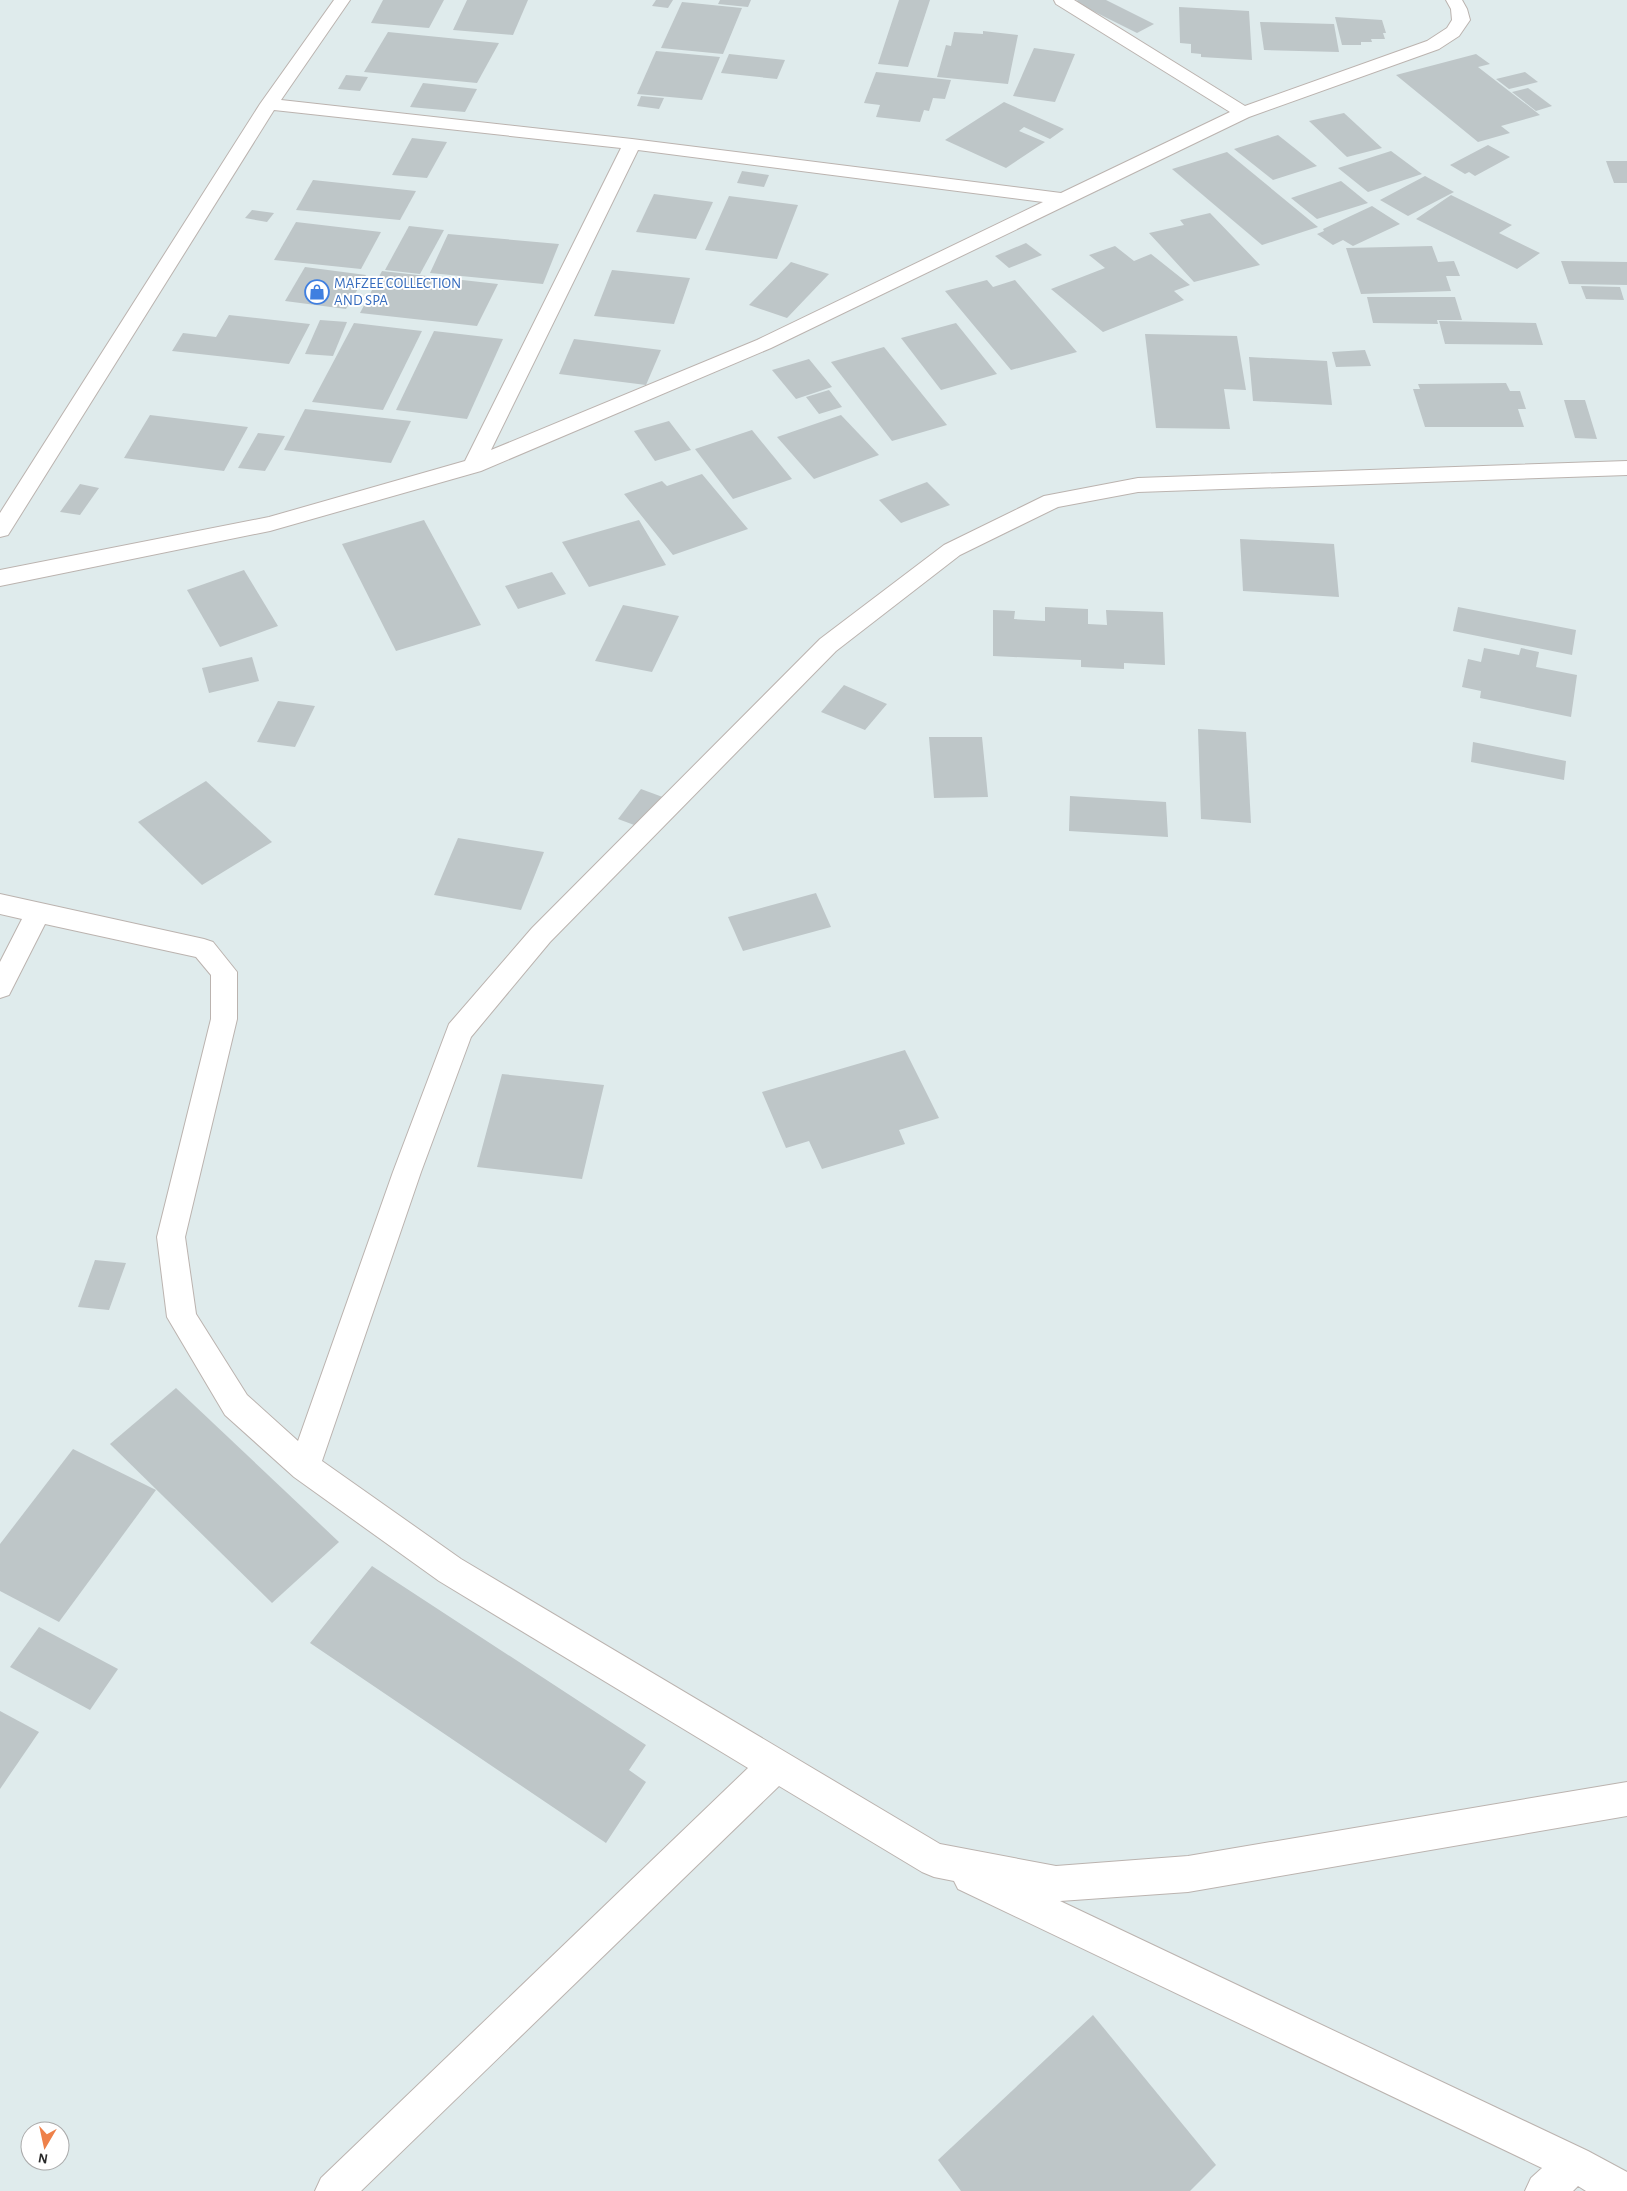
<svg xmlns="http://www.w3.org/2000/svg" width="1627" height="2191" font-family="'Alegreya Sans',sans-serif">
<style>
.building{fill:#bec6c8}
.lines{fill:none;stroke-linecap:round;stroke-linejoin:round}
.street-casing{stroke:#bbb3af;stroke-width:2}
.street{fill:#fff;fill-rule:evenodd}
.labels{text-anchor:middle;stroke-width:4;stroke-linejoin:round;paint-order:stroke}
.far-shop-label{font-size:15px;fill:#366cbe;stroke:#fff;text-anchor:start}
</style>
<rect width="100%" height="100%" fill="#dfebec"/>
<g class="building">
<polygon points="383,0 444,0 429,28 371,23"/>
<polygon points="467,0 528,0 513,35 453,30"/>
<polygon points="656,0 673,0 668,8 652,6"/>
<polygon points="720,0 751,0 748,7 718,4"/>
<polygon points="899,0 930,0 908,67 878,64"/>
<polygon points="1078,0 1106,0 1154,24 1137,33 1075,2"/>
<polygon points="682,2 742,8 723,54 661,48"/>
<polygon points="1179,7 1249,11 1252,60 1201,57 1201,54 1191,53 1191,44 1180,43"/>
<polygon points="1335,17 1382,20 1386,33 1383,33 1385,39 1371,39 1372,42 1361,42 1361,45 1342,45"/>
<polygon points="1260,22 1334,24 1339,52 1264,50"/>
<polygon points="983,31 1018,35 1008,84 937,77 946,45 951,46 954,32 983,34"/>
<polygon points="388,32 499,43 477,83 364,72"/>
<polygon points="1034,48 1075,54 1055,102 1013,96"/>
<polygon points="656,51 720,57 702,100 637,94"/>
<polygon points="729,54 785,60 777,79 721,73"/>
<polygon points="1476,54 1490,64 1478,67 1540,115 1501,126 1510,133 1478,142 1396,75"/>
<polygon points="876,72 951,80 945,99 933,98 929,111 924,110 920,122 876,117 880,105 864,103"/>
<polygon points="1525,72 1538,82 1509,89 1496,79"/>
<polygon points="346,75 368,77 360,91 338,89"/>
<polygon points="423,83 477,89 465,112 410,107"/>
<polygon points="1528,88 1552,106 1536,111 1512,92"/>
<polygon points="641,96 664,98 659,109 637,106"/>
<polygon points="1004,102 1064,129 1050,139 1024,127 1019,131 1045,142 1006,168 945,140"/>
<polygon points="1344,113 1382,148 1347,157 1309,121"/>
<polygon points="1278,135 1317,166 1273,180 1234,149"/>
<polygon points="412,138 447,142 427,178 392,175"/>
<polygon points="1488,145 1510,157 1475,176 1469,172 1465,174 1450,165"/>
<polygon points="1391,151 1422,174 1368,192 1338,168"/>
<polygon points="1227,152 1318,227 1262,245 1172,169"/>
<polygon points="1606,161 1627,161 1627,183 1614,183"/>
<polygon points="742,171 769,175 764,187 737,183"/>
<polygon points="1425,176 1454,192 1408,216 1380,200"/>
<polygon points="313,180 416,191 400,220 296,210"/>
<polygon points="1341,181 1368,203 1317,219 1291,198"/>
<polygon points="654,194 713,202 696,239 636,232"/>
<polygon points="1451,195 1512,225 1499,233 1540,253 1517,269 1416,219"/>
<polygon points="729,196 798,205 777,259 705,250"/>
<polygon points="1372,206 1400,224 1353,246 1343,240 1333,245 1317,234 1324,231 1323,229"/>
<polygon points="252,210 274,213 267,222 245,218"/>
<polygon points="1210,213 1260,265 1194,282 1149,233 1184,225 1180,220"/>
<polygon points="296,222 381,232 361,269 274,260"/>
<polygon points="409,226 444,230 420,274 385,270"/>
<polygon points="448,234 559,244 543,284 430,273"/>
<polygon points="1026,243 1042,255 1009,268 995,256"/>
<polygon points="1115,246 1134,261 1151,254 1190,285 1174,291 1184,300 1103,332 1051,289 1105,268 1089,255"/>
<polygon points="1432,246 1438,262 1454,261 1460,276 1446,276 1451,291 1361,294 1346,248"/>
<polygon points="1561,261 1627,262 1627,285 1569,284"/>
<polygon points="791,262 829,274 787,318 749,305"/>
<polygon points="305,267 366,275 346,309 285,301"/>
<polygon points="612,270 690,278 674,324 594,316"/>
<polygon points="382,271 498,284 477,326 360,313"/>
<polygon points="987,280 993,287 1015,280 1077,352 1011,370 945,291"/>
<polygon points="1581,286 1620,287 1624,300 1586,299"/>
<polygon points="1367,297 1455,297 1462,320 1437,320 1438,324 1373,323"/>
<polygon points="229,315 310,324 289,364 172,351 183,333 216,337"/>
<polygon points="320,320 347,322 333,356 305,354"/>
<polygon points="1439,321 1536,323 1543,345 1445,344"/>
<polygon points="354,323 422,331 383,410 312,402"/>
<polygon points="956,323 997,374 941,390 901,338"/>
<polygon points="434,331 503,339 467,419 396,410"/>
<polygon points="1145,334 1237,336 1246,390 1224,389 1230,429 1156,428"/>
<polygon points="574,339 661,350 646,385 559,374"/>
<polygon points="884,347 947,425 892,441 831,362"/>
<polygon points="1365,350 1371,366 1336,367 1332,352"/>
<polygon points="1249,357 1327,361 1332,405 1253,401"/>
<polygon points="809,359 832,387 796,399 772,370"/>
<polygon points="1506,383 1510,391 1520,391 1526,409 1518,409 1524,427 1425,427 1413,389 1420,389 1418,384"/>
<polygon points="829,390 842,407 819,414 806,397"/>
<polygon points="1564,400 1585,400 1597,439 1575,438"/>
<polygon points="305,409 411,421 391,463 284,450"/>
<polygon points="150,415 248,427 224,471 124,458"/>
<polygon points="841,415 879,455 814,479 777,437"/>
<polygon points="669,421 691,450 655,461 634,431"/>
<polygon points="752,430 792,479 733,499 695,449"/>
<polygon points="258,433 285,436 265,471 238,468"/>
<polygon points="702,474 748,529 673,555 624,494 662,481 667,486"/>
<polygon points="927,482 950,505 901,523 879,500"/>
<polygon points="80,484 99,488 80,515 60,512"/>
<polygon points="424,520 481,625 396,651 342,544"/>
<polygon points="639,520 666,565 589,587 562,542"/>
<polygon points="1240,539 1334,544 1339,597 1243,591"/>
<polygon points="244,570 278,626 220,647 187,590"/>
<polygon points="552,572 566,594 518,609 505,586"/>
<polygon points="623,605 679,616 652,672 595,661"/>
<polygon points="1045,607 1088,609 1088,624 1107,625 1106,610 1163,612 1165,665 1124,663 1124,669 1081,667 1081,660 993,656 993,610 1015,611 1014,619 1045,621"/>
<polygon points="1458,607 1576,630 1572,655 1453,631"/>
<polygon points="1484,648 1519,655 1521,648 1539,652 1536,667 1577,675 1571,717 1480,698 1481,691 1462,687 1468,659 1481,662"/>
<polygon points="252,657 259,681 209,693 202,668"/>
<polygon points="844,685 887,704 865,730 821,712"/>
<polygon points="278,701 315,706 295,747 257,742"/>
<polygon points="1198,729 1246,732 1251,823 1201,819"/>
<polygon points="929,737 982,737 988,797 934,798"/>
<polygon points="1473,742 1566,761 1564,780 1471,762"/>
<polygon points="206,781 272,842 202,885 138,822"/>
<polygon points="641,789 668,799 645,829 618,819"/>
<polygon points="1070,796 1166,802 1168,837 1069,831"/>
<polygon points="458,838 544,852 521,910 434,895"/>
<polygon points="816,893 831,927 743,951 728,917"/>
<polygon points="905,1050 939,1118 899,1130 905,1144 822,1169 809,1141 786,1148 762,1092"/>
<polygon points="502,1074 604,1085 582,1179 477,1167"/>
<polygon points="95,1260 126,1263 109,1310 78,1307"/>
<polygon points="176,1388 339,1542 272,1603 110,1444"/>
<polygon points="73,1449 156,1490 59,1622 0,1591 0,1544"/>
<polygon points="372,1566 646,1745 629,1770 646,1782 606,1843 310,1643"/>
<polygon points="39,1627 118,1669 90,1710 10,1667"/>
<polygon points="0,1711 39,1732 0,1789"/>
<polygon points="1093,2015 1216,2165 1190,2191 961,2191 938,2160"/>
</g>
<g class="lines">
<g class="street-casing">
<g id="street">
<path d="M334 0H350L281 100 632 139 1061 193 1230 112 1056 4 1054 0H1074L1245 106 1427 41 1447 28 1452 20 1451 9 1446 0H1462L1467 9 1470 20 1459 36 1439 49 1249 117 771 348 481 471 270 531 0 586V570L269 517 465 461 621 148 274 110 8 535 0 537V513L260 104ZM638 150 1043 202 757 340 491 450Z"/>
<polygon points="1627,461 1627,475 1138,492 1058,507 960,555 836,651 550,942 471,1037 421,1172 322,1461 461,1559 940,1844 1056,1866 1188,1856 1627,1782 1627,1816 1188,1892 1060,1901 1588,2151 1627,2172 1627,2191 1586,2191 1578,2186 1573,2191 1525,2191 1531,2178 1542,2168 958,1889 954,1881 934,1877 922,1872 779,1786 361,2191 315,2191 321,2178 748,1768 439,1581 294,1477 225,1415 167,1317 157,1237 211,1019 211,975 196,957 45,924 9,995 0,998 0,962 22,919 0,914 0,894 204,939 213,942 237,972 237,1019 185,1237 196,1314 247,1395 298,1441 393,1172 449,1024 532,928 820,639 944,545 1044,496 1138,478"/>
</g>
</g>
<use href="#street" class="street"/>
</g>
<defs>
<g id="shop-ring" transform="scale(1.25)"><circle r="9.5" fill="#fff" stroke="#3f7fe0" stroke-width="1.5"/><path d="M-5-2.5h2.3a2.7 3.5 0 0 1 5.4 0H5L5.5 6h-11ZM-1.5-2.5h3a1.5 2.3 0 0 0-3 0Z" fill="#3f7fe0"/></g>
</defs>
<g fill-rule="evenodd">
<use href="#shop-ring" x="317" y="292"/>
</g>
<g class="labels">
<g class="far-shop-label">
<text x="334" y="288">MAFZEE COLLECTION<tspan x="334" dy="17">AND SPA</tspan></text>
</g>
</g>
<g transform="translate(45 2146) rotate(189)"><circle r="24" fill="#ffffff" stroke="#aaaaaa"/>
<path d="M0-4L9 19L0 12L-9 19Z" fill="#ee814a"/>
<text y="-8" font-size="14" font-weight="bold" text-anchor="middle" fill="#2b2b2b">N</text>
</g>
</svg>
